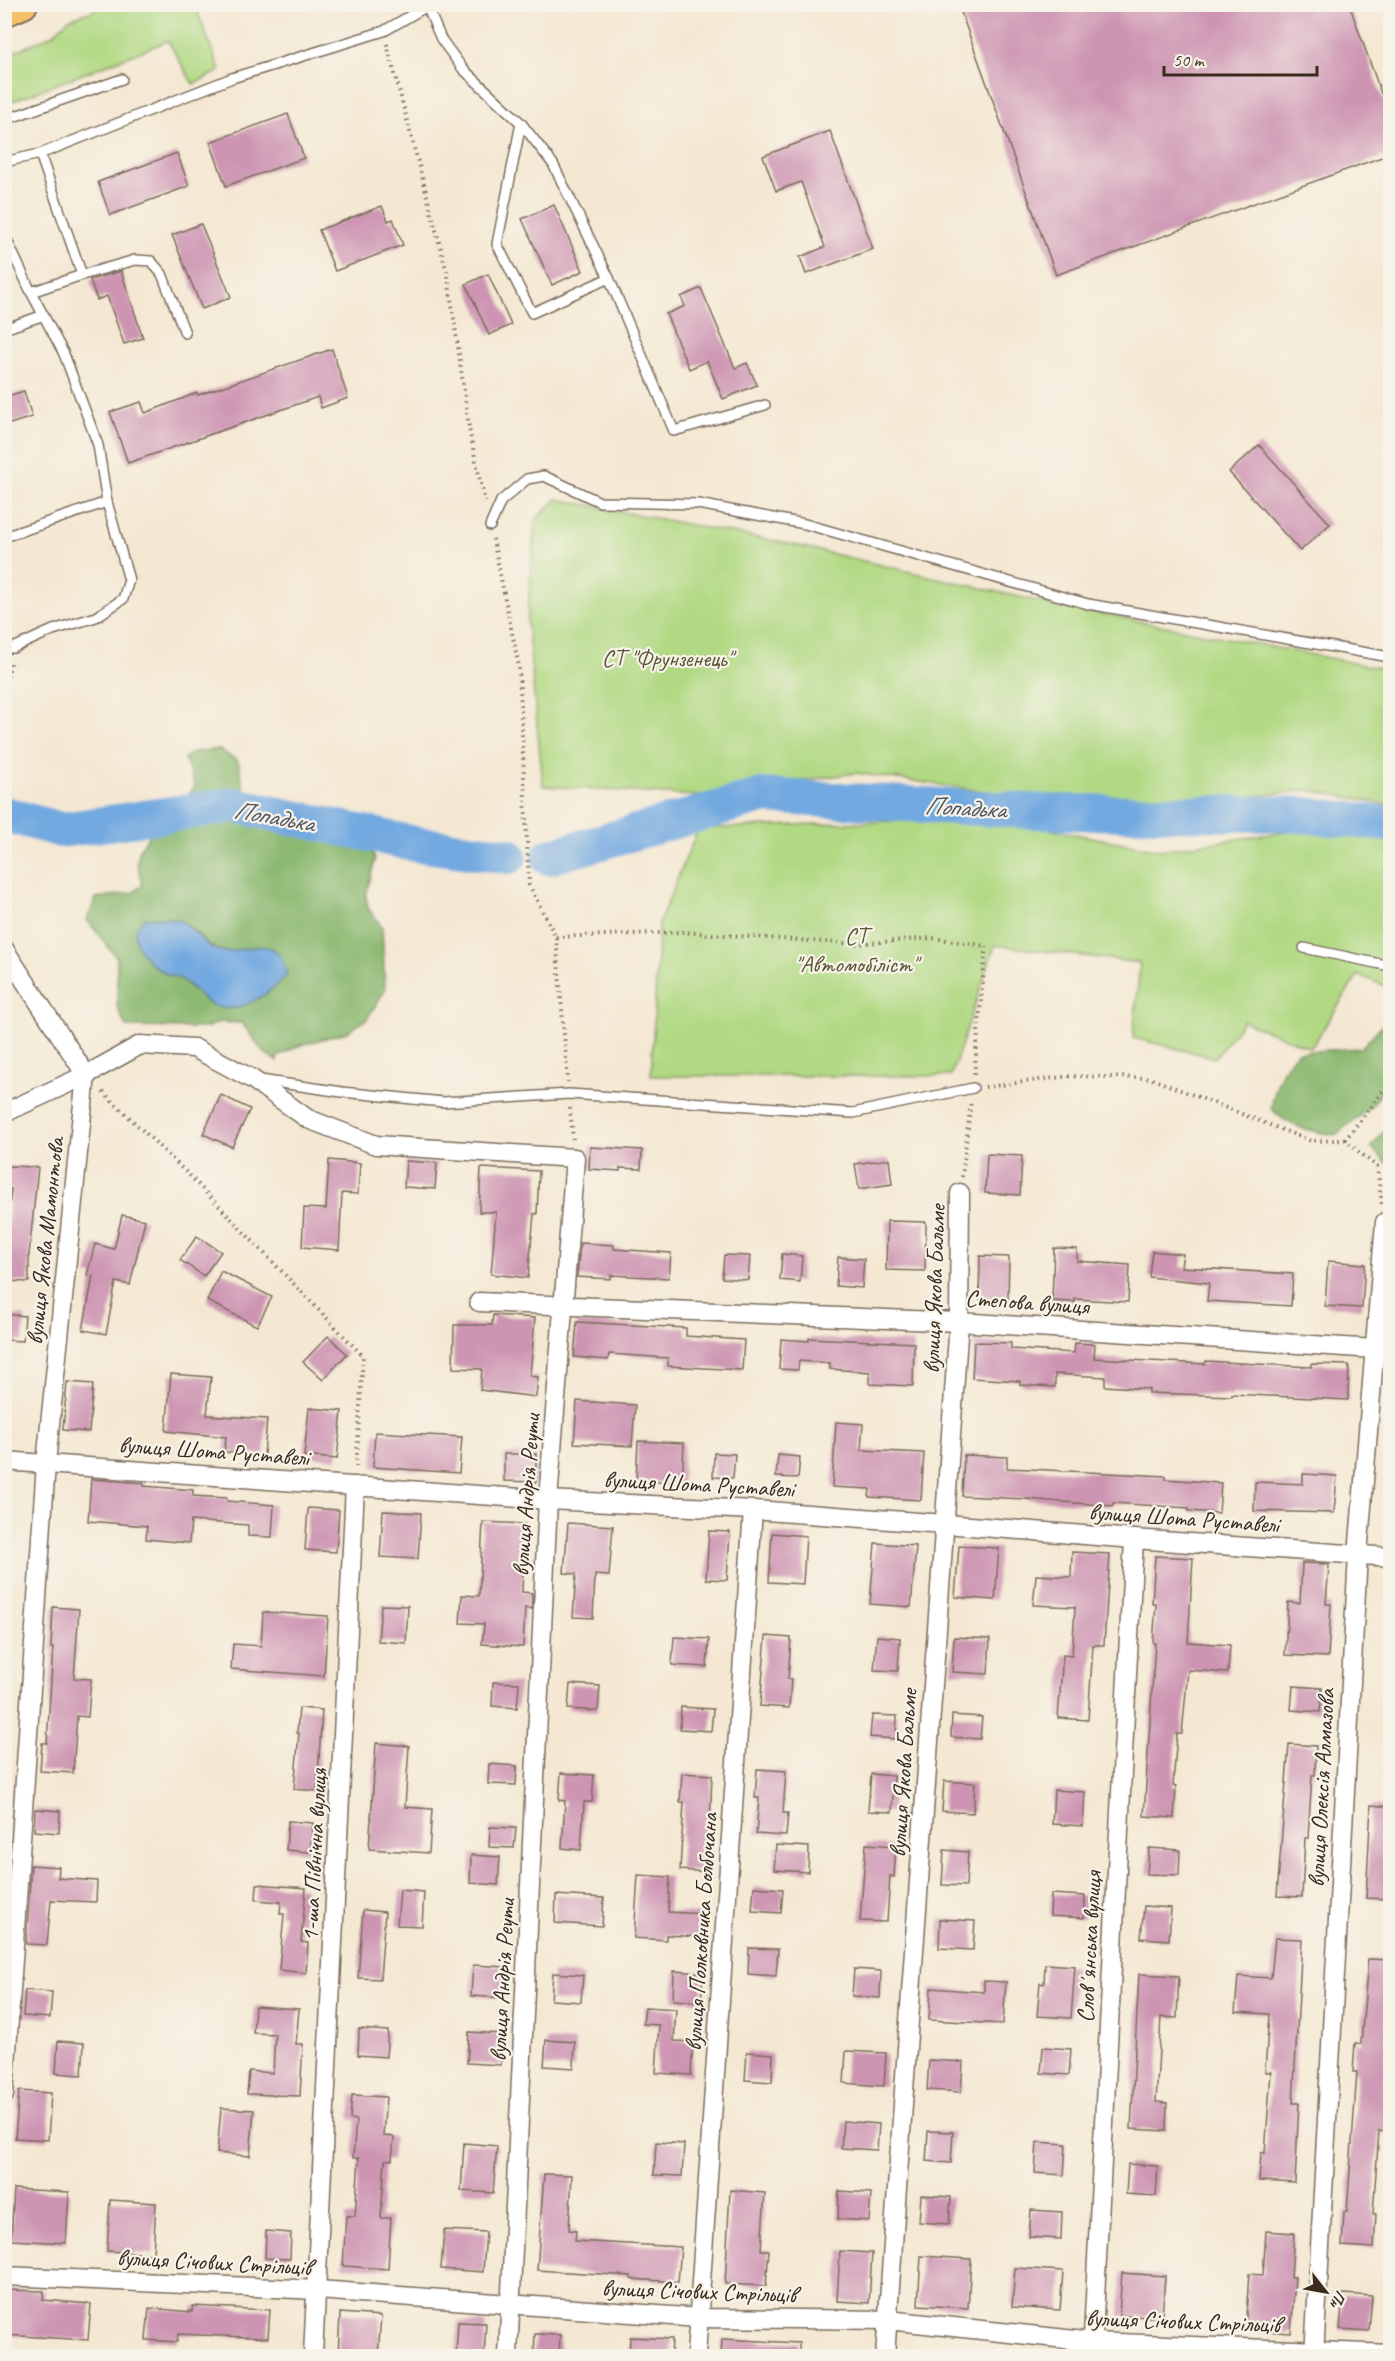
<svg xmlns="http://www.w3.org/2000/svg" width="1395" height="2361" font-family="Caveat,sans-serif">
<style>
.green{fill:#b1d983;stroke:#768250;stroke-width:1.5}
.forest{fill:#8cb971;stroke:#647248;stroke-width:1.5;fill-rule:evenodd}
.water{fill:#72a9e0;stroke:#566a7f;stroke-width:1.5}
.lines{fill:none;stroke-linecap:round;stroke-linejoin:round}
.river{stroke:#72a9e0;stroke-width:36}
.building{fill:#cd95b2}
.lane-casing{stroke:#7c6c5d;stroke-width:12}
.street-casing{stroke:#7c6c5d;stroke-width:21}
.primary-casing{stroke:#7c6c5d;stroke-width:32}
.path{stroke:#7c6c5d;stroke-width:4;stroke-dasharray:1.5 4.5;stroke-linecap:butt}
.lane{stroke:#fff;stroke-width:9}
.street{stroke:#fff;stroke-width:18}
.primary{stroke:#f4c16a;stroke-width:28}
.labels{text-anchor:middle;stroke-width:4.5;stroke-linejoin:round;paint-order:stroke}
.park-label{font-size:24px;fill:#585637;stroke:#f7f3e8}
.street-label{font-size:24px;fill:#3b2a1e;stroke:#f7f3e8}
.water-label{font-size:26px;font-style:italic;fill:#4e5662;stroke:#f7f3e8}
</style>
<rect width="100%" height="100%" fill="#f7f3e8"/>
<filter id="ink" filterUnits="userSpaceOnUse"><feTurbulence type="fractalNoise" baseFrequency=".0167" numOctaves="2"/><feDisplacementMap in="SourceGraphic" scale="12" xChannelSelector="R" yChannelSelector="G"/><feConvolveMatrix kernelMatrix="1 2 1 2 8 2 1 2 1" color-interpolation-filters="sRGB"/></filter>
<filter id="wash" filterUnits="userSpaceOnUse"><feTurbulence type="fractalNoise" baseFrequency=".008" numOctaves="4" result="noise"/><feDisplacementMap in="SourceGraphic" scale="24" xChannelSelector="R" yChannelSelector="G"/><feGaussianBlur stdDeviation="1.35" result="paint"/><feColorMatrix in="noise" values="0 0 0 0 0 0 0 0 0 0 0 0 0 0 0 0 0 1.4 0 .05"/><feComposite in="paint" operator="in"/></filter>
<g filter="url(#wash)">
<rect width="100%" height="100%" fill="#f4e8d3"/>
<g class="green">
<polygon points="109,5 195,5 220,71 193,84 168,41 5,104 5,56 52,35 69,19"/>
<polygon points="557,499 794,545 1046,603 1390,670 1390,805 1309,790 1165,806 1068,803 856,773 697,796 543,786 527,622 535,520"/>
<polygon points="985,817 1160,850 1292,831 1390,836 1390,988 1358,975 1311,1048 1243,1021 1215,1058 1133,1038 1140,963 995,945 951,1076 651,1076 659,923 698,829"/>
</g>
<g class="forest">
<path d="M218 749 238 761C242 775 245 809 256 819 273 836 304 821 324 820 336 819 350 823 362 825L375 859 366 896 368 908 382 927 385 990 367 1019 347 1032 298 1046 277 1057V1061L263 1052 242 1023 219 1022 206 1028 126 1027 117 1006V958L87 920 96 898 132 893 142 885 137 862 140 849 153 829 172 816 195 786 184 758 194 752ZM144 918C155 918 167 916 177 920 206 931 204 960 243 949L232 1008 208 1003 181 979 170 975Z"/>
<path d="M1390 1011V1088H1385L1371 1107 1335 1135C1311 1131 1288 1128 1271 1108 1276 1084 1280 1070 1298 1052L1361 1048 1385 1022Z"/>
<polygon points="1390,1123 1390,1166 1371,1148"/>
</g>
<path class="water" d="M144 918C156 918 169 916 181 921 196 929 203 948 221 951 238 955 259 940 275 950 282 955 285 967 287 975 269 994 233 1021 207 1002 198 995 191 986 182 980 178 977 174 977 169 975 155 969 135 951 135 934 135 928 140 923 144 918Z"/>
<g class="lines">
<g class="river">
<polyline points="4,814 61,830 234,805 415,844 509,856"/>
<polyline points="549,857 762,796 1048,812 1291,814 1390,824"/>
</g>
</g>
<g id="blocks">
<g class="building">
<polygon points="958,4 1349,4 1390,118 1390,154 1056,275"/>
<polygon points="288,114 304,158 226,186 210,142"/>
<polygon points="830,131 873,249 806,274 800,257 825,247 801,182 776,191 763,156"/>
<polygon points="177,153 189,186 110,215 98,182"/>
<polygon points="554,205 583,271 552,285 522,219"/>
<polygon points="382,206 388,221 393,219 403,245 335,271 319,230"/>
<polygon points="201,224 231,297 202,309 172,235"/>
<polygon points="121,271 143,338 124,344 107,296 97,300 90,280"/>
<polygon points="488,274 511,325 489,335 466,284"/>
<polygon points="701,288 735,368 747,363 757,385 723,399 707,361 689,369 666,314 685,306 681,297"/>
<polygon points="332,349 348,398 321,408 318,397 128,463 110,412 141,402 145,413 197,393 198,395"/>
<polygon points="24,391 32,417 4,426 4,397"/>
<polygon points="1259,445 1330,524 1300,551 1229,472"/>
<polygon points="221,1095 250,1109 232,1147 203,1134"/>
<polygon points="590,1147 642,1150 641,1169 620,1168 620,1171 589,1169"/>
<polygon points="987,1154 1022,1156 1020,1195 985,1193"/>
<polygon points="889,1159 892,1184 859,1189 855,1164"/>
<polygon points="329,1160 360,1163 358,1194 342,1193 339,1250 302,1247 304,1208 326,1209"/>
<polygon points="406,1161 437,1163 435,1189 404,1187"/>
<polygon points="7,1166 38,1167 29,1254 29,1282 4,1281 4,1254 11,1189 6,1189"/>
<polygon points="481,1168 539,1171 537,1214 534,1214 528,1278 491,1274 496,1212 479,1212"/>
<polygon points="122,1215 145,1220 130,1285 116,1282 106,1334 83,1330 93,1276 87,1275 95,1244 114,1249"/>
<polygon points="887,1221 926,1222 925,1271 886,1270"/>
<polygon points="197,1236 221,1252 204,1276 180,1260"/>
<polygon points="580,1243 614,1245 614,1249 671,1253 669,1278 611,1275 611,1279 577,1277"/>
<polygon points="1054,1248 1077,1249 1077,1261 1130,1265 1128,1302 1075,1299 1075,1302 1052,1301"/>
<polygon points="1152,1251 1183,1254 1181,1267 1293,1274 1291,1306 1207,1301 1209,1283 1149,1277"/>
<polygon points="782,1254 802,1256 800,1282 780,1280"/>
<polygon points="724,1255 750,1256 748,1280 722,1278"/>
<polygon points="980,1256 1009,1257 1008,1299 979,1299"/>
<polygon points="838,1257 864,1259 862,1288 836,1286"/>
<polygon points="1328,1261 1365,1264 1362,1308 1325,1306"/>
<polygon points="221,1271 272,1297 257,1326 207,1301"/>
<polygon points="4,1314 25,1316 23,1341 4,1340"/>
<polygon points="493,1315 535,1318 530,1376 538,1377 536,1397 480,1390 482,1369 453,1368 454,1325 492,1325"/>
<polygon points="577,1322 686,1328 686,1336 744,1340 742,1370 668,1366 668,1358 609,1354 608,1360 574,1357"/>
<polygon points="328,1336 347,1354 323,1380 303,1362"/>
<polygon points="809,1338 914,1343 913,1386 870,1384 870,1372 830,1369 830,1363 799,1361 798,1370 779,1369 781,1339 809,1341"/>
<polygon points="974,1342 1011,1343 1011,1349 1074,1353 1075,1343 1095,1344 1094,1358 1205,1364 1206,1361 1311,1367 1311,1364 1349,1365 1348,1400 1232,1394 1232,1396 1149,1393 1149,1389 1105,1386 1105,1377 1055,1374 1055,1387 1020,1385 1020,1381 972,1378"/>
<polygon points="171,1374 211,1377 207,1415 267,1419 264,1455 224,1452 226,1437 166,1431"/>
<polygon points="67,1382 93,1384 89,1432 63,1430"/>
<polygon points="577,1401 635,1405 632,1446 574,1443"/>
<polygon points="309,1408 342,1411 337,1459 304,1456"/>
<polygon points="836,1422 863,1424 861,1450 924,1453 921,1500 869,1497 870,1489 832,1487"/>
<polygon points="375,1432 462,1437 459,1473 373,1467"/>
<polygon points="638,1441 684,1443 682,1483 636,1481"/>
<polygon points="714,1453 735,1454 733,1478 713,1477"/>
<polygon points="504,1454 536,1454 536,1482 504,1481"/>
<polygon points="778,1455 800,1457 798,1478 776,1477"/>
<polygon points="964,1455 1007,1457 1007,1468 1166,1476 1166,1479 1221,1483 1219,1513 1189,1511 1189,1508 1113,1503 1112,1506 1026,1499 962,1496"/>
<polygon points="1303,1474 1337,1476 1334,1513 1254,1511 1255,1482 1303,1484"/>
<polygon points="91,1479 144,1483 144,1486 193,1490 193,1496 227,1498 227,1501 274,1505 272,1537 248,1536 248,1525 191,1521 189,1543 146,1539 147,1526 88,1521"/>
<polygon points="308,1508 339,1510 336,1552 305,1550"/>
<polygon points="383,1511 421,1513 418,1559 380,1557"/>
<polygon points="483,1522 525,1524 522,1592 532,1593 532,1609 525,1608 523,1647 482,1644 484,1624 460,1623 462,1595 479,1596"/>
<polygon points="568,1523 613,1526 609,1576 595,1575 593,1618 573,1617 576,1574 564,1573"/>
<polygon points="709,1531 730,1532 727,1580 706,1579"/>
<polygon points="772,1533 806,1536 803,1584 769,1582"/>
<polygon points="875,1543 916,1546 911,1607 870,1604"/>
<polygon points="959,1546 999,1548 995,1600 955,1597"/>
<polygon points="1072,1552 1110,1554 1104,1645 1093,1645 1088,1720 1058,1718 1063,1655 1072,1656 1075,1607 1033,1605 1036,1575 1071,1577"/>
<polygon points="1155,1556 1193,1558 1188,1642 1230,1645 1228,1673 1188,1670 1182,1734 1177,1734 1173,1786 1176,1786 1174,1818 1144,1816 1155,1643 1153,1643 1156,1604 1152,1604"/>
<polygon points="1302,1563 1329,1564 1326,1604 1331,1604 1328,1657 1285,1655 1288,1602 1300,1603"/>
<polygon points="381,1605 408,1606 406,1643 378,1641"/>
<polygon points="53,1607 79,1609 74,1678 91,1679 88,1717 77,1716 73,1773 40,1771 42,1743 47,1743 53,1648 51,1648"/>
<polygon points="263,1612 328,1616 324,1676 231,1669 233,1644 261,1646"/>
<polygon points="766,1636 791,1638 788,1679 791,1679 789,1708 760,1706"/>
<polygon points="877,1636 900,1638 898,1671 874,1670"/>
<polygon points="674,1637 709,1639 707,1667 672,1665"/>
<polygon points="954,1637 990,1639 988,1674 952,1672"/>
<polygon points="493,1682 519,1683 517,1708 492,1706"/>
<polygon points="570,1684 600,1686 598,1711 568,1709"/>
<polygon points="1293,1686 1322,1688 1320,1712 1291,1710"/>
<polygon points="681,1707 713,1709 711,1731 680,1729"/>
<polygon points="299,1708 322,1710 317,1791 294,1789 299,1733 297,1733"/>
<polygon points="872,1715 897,1716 896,1739 870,1737"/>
<polygon points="952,1715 982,1717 980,1739 951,1737"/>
<polygon points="376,1743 409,1746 405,1807 432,1809 429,1853 369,1849"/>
<polygon points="1289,1744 1316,1746 1315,1775 1312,1775 1308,1838 1305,1838 1302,1897 1277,1896"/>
<polygon points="489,1764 517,1766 516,1785 488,1784"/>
<polygon points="757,1769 786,1771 783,1813 788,1813 786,1836 756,1834 759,1798 755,1798"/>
<polygon points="561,1773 594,1775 592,1802 584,1802 581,1850 562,1848 565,1801 559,1800"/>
<polygon points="682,1773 712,1775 708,1872 680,1870 684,1802 680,1802"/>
<polygon points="871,1774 894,1776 892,1812 868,1811"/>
<polygon points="944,1781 975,1783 973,1813 942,1811"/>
<polygon points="1054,1790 1085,1792 1083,1826 1052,1824"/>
<polygon points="1371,1805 1390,1807 1390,1899 1366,1898"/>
<polygon points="35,1809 60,1811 59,1833 34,1831"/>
<polygon points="288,1821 313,1823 310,1852 286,1850"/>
<polygon points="490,1827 516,1828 514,1848 489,1847"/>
<polygon points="866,1844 896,1846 894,1877 890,1876 887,1922 860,1921"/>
<polygon points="776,1845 809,1847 808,1872 774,1870"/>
<polygon points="1149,1848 1180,1850 1179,1875 1147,1874"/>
<polygon points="944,1850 968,1852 966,1886 942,1885"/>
<polygon points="471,1855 500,1857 498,1885 470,1883"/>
<polygon points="31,1865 59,1867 58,1878 97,1881 96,1902 51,1900 47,1945 26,1944"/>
<polygon points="638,1875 670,1877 668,1912 704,1914 703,1937 666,1935 666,1940 634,1938"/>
<polygon points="257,1884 306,1888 301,1942 308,1943 306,1973 279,1970 284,1914 280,1914 281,1902 256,1900"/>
<polygon points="754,1887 783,1889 781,1913 752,1911"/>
<polygon points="400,1890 424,1892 422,1926 397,1925"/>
<polygon points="1051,1894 1085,1896 1084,1918 1050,1916"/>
<polygon points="556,1895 604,1898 602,1926 555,1923"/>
<polygon points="1144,1906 1171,1908 1169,1940 1141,1938"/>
<polygon points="363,1910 385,1912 380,1979 358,1978"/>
<polygon points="940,1919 975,1921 973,1950 939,1948"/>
<polygon points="1275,1938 1302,1939 1293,2103 1299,2103 1295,2183 1259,2181 1261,2153 1265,2153 1271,2072 1265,2072 1269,2014 1235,2012 1238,1976 1271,1978"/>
<polygon points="749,1948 778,1949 776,1976 748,1974"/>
<polygon points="1368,1959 1390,1960 1386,2045 1390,2045 1390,2074 1387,2132 1379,2131 1373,2214 1376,2214 1374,2248 1342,2246 1344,2212 1347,2212 1357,2072 1353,2072 1355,2043 1361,2044"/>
<polygon points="1045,1964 1075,1966 1071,2018 1037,2016 1040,1983 1044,1984"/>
<polygon points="473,1965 507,1967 505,1998 471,1996"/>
<polygon points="854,1969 881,1971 880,1998 852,1996"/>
<polygon points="674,1971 703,1973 701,2002 673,2000"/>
<polygon points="553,1973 583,1975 581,2002 551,2000"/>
<polygon points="1139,1974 1179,1976 1177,2018 1161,2017 1156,2102 1167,2103 1166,2131 1131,2129"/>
<polygon points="984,1981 1006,1982 1003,2024 929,2020 931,1988 984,1992"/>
<polygon points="25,1990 52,1992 50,2018 23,2016"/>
<polygon points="255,2006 299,2009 296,2044 303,2044 300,2096 247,2094 249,2071 273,2073 275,2034 253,2033"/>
<polygon points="645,2007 676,2009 674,2041 693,2042 691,2075 656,2073 659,2025 643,2024"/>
<polygon points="359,2029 388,2031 386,2057 358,2055"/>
<polygon points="469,2032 503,2034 501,2065 467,2063"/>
<polygon points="546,2040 575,2042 574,2068 544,2066"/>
<polygon points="58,2041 84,2043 82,2075 56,2073"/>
<polygon points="1043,2047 1071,2049 1069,2075 1041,2073"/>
<polygon points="846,2051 886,2053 884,2086 844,2083"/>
<polygon points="747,2052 773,2054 772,2082 745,2080"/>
<polygon points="929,2060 963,2062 961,2092 927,2090"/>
<polygon points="19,2091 51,2093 48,2140 15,2138"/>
<polygon points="352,2095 386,2097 383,2136 394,2137 392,2160 385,2160 381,2218 391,2218 388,2269 343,2266 346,2216 355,2216 359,2158 353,2158 356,2120 350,2119"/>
<polygon points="221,2108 254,2110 250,2156 217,2153"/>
<polygon points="843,2121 879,2124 877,2150 841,2148"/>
<polygon points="928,2131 953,2132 951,2163 926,2161"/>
<polygon points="656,2142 684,2144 682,2176 654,2175"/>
<polygon points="1037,2142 1066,2144 1064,2175 1035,2173"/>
<polygon points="464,2143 497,2146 493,2193 461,2191"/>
<polygon points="1128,2164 1158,2166 1156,2196 1126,2194"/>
<polygon points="544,2174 572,2175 569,2230 576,2231 575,2241 681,2247 678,2282 631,2279 631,2276 537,2270"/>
<polygon points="14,2189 69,2192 66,2243 11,2240"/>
<polygon points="730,2190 765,2193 761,2250 769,2250 766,2286 725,2284"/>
<polygon points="839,2191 871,2193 869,2221 838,2219"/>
<polygon points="921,2195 951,2197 949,2224 919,2222"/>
<polygon points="110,2200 156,2203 153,2254 107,2251"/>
<polygon points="1031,2210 1062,2212 1061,2239 1029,2237"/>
<polygon points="444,2230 486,2232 483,2272 441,2269"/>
<polygon points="266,2231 291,2233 290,2259 265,2258"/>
<polygon points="1266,2231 1294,2233 1291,2277 1295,2277 1291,2333 1245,2330 1249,2274 1263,2275"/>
<polygon points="840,2251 872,2253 869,2303 837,2301"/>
<polygon points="921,2256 971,2259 968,2308 918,2305"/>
<polygon points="1015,2268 1063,2271 1060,2310 1012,2307"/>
<polygon points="1122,2273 1165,2276 1162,2318 1119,2315"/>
<polygon points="4,2290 44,2291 43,2300 91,2304 88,2340 4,2335"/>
<polygon points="1343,2294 1372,2296 1369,2331 1340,2329"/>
<polygon points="193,2306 270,2310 268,2338 178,2334 177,2342 146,2340 149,2308 192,2312"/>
<polygon points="340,2313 381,2316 378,2356 338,2356"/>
<polygon points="458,2322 486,2323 484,2356 456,2356"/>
<polygon points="535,2334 560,2335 559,2356 534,2356"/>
<polygon points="630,2337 672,2339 671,2356 629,2356"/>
<polygon points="722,2339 799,2343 799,2356 721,2356"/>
</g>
</g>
</g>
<g filter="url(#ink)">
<use href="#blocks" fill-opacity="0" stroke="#7c6c5d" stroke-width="1.5"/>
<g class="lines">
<g class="lane-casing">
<g id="lane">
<polyline points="426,4 441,39 463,69 521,123 497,244 532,313 609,278 674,431 765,405"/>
<polyline points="4,120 122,79"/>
<polyline points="521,123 553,164 609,278"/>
<polyline points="40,154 82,275 135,260 151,261 162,274 185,333"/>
<polyline points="4,162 40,154 232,78 384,31 427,6"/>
<polyline points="4,234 31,292"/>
<polyline points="4,329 44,315"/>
<polyline points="490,526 501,501 527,479 544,476 600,502 698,504 805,524 1088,604 1390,657"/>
<polyline points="4,537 107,502"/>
<polyline points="4,648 13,648 53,630 96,617 123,599 129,580 107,502 98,445 64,354 31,292 82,275"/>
<polyline points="1304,948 1390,966"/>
<polyline points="260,1080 342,1092 443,1102 569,1094 853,1113 973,1088"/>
</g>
</g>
<g class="street-casing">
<g id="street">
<polyline points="4,949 86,1075"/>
<polyline points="4,1113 86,1075 140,1045 194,1048 252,1079 308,1119 376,1145 575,1158 548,1500 508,2356"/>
<polyline points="479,1302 959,1322 1390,1350"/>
<polyline points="4,1461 548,1500 753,1510 945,1524 1134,1539 1390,1557"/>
<polyline points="4,2095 46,1463 86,1075"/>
<polyline points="4,2276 318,2290 699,2318 888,2320 1094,2342 1390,2354"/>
<polyline points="313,2356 355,1486"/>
<polyline points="696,2356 753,1510"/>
<polyline points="885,2356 959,1322 960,1193"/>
<polyline points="1092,2356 1134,1539"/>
<polyline points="1314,2356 1358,1555 1385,1222"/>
</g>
</g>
<g class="primary-casing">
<polyline id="primary" points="4,12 23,4"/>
</g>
<g class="path">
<polyline points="387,44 448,276 470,434 485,502"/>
<polyline points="493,539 519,667 529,885 556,937 568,1082"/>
<polyline points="4,694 11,660"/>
<polyline points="556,937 682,932 855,944 933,938 986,946 974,1076"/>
<polyline points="985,1087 1070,1076 1150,1078 1311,1141 1345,1140 1377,1167 1382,1204"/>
<polyline points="103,1092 189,1175 363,1356 356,1470"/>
<polyline points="570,1108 573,1139"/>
<polyline points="1345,1140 1390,1082"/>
<polyline points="962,1177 971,1101"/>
</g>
<use href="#lane" class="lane"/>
<use href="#street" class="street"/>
<use href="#primary" class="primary"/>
</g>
</g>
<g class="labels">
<g class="park-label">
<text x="667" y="666">СТ "Фрунзенець"</text>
<text x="856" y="944">СТ<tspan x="856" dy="28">"Автомобіліст"</tspan></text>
</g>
<g class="street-label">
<text transform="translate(45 1241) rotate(-84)" y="8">вулиця Якова Мамонтова</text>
<text transform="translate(934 1289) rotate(-88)" y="8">вулиця Якова Бальме</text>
<text transform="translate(1027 1302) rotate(4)" y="8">Степова вулиця</text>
<text transform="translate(214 1451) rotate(4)" y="8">вулиця Шота Руставелі</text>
<text transform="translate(699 1484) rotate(3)" y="8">вулиця Шота Руставелі</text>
<text transform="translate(526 1495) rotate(-86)" y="8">вулиця Андрія Реути</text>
<text transform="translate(1184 1518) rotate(4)" y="8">вулиця Шота Руставелі</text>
<text transform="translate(903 1773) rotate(-86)" y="8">вулиця Якова Бальме</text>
<text transform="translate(1321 1788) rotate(-87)" y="8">вулиця Олексія Алмазова</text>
<text transform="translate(314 1855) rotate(-87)" y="8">1-ша Північна вулиця</text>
<text transform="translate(701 1932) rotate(-86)" y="8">вулиця Полковника Болбочана</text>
<text transform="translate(1089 1947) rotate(-87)" y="8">Словʼянська вулиця</text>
<text transform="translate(502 1980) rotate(-87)" y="8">вулиця Андрія Реути</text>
<text transform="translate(214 2262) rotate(3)" y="8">вулиця Січових Стрільців</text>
<text transform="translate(699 2291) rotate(2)" y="8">вулиця Січових Стрільців</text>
<text transform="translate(1183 2321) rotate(2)" y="8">вулиця Січових Стрільців</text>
</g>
<g class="water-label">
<text transform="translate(965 807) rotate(3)" y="9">Попадька</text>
<text transform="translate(274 816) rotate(10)" y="9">Попадька</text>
</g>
</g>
<rect width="1395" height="2361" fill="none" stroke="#f7f3e8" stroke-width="24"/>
<g transform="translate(1326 2292) rotate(121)" stroke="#f7f3e8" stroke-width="4.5" paint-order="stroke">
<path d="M0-4.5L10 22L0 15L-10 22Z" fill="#3b2a1e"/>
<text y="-9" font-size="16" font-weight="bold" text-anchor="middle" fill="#3b2a1e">Пн</text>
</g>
<path d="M1164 66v9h153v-9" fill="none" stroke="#3b2a1e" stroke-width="3"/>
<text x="1173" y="66" font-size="18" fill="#3b2a1e" stroke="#f7f3e8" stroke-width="4.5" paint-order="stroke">50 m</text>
</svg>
